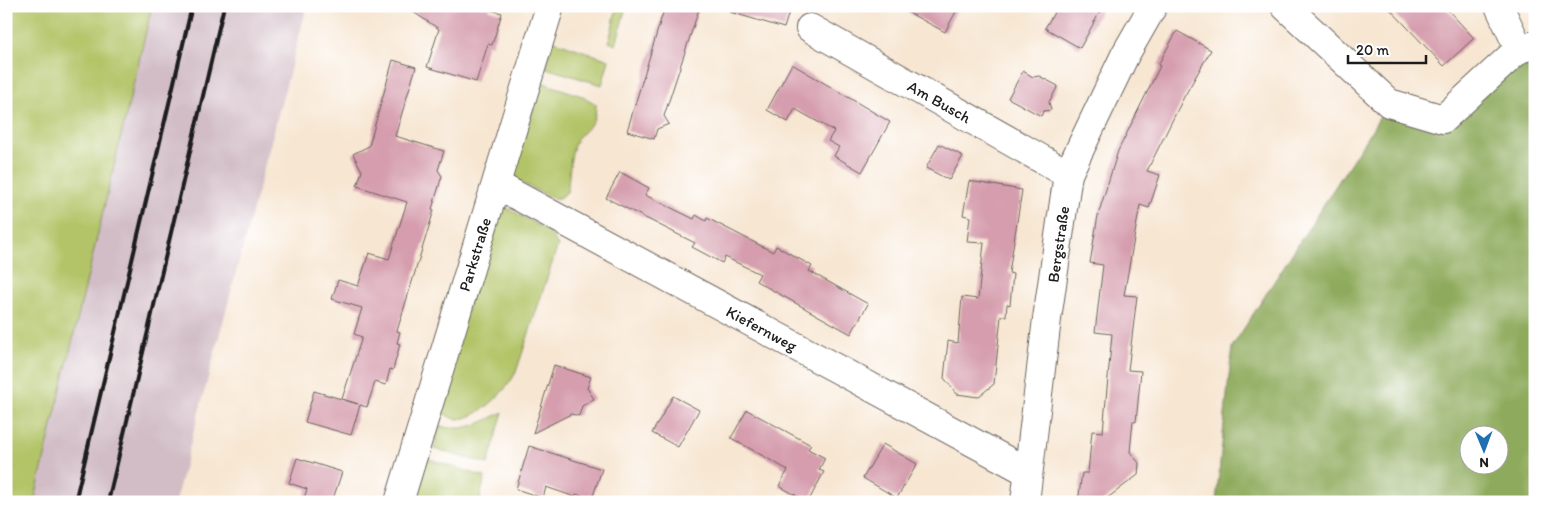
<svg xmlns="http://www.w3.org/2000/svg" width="1541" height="508" font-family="Itim,sans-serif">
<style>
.industrial{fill:#d2bdc6}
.green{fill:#b3c467;stroke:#687042}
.forest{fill:#8eaa5c;stroke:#55633c;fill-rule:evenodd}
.building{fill:#d59dad}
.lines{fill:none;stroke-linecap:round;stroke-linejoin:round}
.minor-casing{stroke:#69635c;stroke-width:30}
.minor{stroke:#fff;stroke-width:28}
.rail{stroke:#1c1c1c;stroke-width:4}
.labels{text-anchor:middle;stroke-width:4;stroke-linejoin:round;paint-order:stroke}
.street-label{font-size:16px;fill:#1c1c1c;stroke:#fff}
</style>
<rect width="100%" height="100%" fill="#fff"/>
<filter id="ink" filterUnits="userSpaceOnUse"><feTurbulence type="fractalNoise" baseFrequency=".02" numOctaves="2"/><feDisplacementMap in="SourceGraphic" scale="10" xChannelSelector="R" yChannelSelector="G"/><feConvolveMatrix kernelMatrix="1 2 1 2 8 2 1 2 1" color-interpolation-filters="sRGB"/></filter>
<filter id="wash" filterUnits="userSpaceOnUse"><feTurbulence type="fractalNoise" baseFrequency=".0096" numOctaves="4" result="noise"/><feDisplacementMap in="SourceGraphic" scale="20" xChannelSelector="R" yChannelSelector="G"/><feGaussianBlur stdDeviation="1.12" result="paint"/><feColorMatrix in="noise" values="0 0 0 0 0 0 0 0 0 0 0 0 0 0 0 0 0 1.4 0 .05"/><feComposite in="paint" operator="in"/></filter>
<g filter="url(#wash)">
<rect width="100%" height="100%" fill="#f7e6d2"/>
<polygon class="industrial" points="152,6 307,6 175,502 34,502"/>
<g class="green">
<polygon points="6,6 152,6 34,502 6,502"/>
<polygon points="617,6 626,6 616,45 609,42"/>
<polygon points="552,40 609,60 602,85 546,68"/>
<path d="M541 82 582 96 596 104C596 128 585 126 576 141 569 155 570 176 567 192L556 200 512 178Z"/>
<path d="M500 204 548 231 558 245 516 372C507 390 480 419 457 419 451 419 442 412 436 409Z"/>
<path d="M503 412 488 464 434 449 439 426C466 432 479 424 503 412Z"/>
<polygon points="426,458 485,477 479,502 414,502"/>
</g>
<path class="forest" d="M1535 45V502H1216L1232 347 1389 103 1443 119ZM1468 436H1498V466H1468Z"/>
<g id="blocks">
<g class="building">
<polygon points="404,6 489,6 490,10 502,13 492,45 488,44 476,82 427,67 439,29"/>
<polygon points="665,6 700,6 664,116 669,124 657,129 654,139 627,131"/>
<polygon points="731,6 791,6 784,28 730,12"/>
<polygon points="896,6 959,6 945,32"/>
<polygon points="1058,6 1103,6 1080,48 1045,28"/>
<polygon points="1387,6 1444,6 1474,38 1444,66"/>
<polygon points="1177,31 1211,50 1184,97 1147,171 1160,175 1149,208 1140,205 1124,295 1137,296 1128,370 1141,371 1136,422 1133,421 1130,452 1139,463 1138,475 1102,502 1078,502 1082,473 1088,473 1092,431 1103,432 1112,334 1095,332 1103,265 1090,263 1098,215 1118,151 1160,66 1158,65"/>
<polygon points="393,60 416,67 395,136 444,151 438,170 442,176 432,209 434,210 397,331 400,332 397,343 400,344 393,370 390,369 386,385 375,382 367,407 360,405 351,435 305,422 314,391 358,404 342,399 362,337 354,334 362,308 332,299 338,280 358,286 369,253 389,259 407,202 357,186 362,171 353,154 369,146"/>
<polygon points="792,64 890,122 862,172 834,156 839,147 828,141 834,131 795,109 788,122 767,110"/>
<polygon points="1023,71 1033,77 1039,76 1058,86 1049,102 1051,110 1044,111 1041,116 1008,98"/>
<polygon points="939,144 963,156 949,180 926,168"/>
<polygon points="620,172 649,188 645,195 694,219 696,215 706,221 707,218 773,252 776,246 812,266 809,271 868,304 851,334 756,281 760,274 725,257 722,263 692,247 695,243 606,198"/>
<polygon points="969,181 1022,190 1009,273 1013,274 1010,305 1007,304 1006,316 1001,316 994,384 978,397 957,394 944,378 948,341 958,343 962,297 978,299 984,243 967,242 970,217 963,215"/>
<polygon points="554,365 591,377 587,388 594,399 582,406 579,416 571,414 533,433"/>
<polygon points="673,396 699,410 678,447 652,433"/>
<polygon points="747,410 811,445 808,449 825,458 819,470 824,472 808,502 779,486 788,470 731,438"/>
<polygon points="883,444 917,464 897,498 863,478"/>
<polygon points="529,446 602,469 592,499 576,494 575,497 546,487 543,498 516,489"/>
<polygon points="297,458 342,472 332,502 303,502 307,489 289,483"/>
</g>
</g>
</g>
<g filter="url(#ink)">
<use href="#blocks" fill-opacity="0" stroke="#69635c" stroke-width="1"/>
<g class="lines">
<g class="minor-casing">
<g id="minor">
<polyline points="1285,6 1389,103 1443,119 1519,49 1535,45"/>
<polyline points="1499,6 1519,49"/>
<path id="s1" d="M810 28 1068 174"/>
<path id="s2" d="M497 185 1028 472"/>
<path id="s3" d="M399 502 550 6"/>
<path id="s4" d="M1025 502 1047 319 1068 174 1125 55 1153 6"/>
</g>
</g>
<use href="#minor" class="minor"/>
<g class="rail">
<polyline points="75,502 192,6"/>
<polyline points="108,502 224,6"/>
</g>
</g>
</g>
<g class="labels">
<g class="street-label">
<text dy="6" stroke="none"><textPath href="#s1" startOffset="149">Am Busch</textPath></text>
<text dy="6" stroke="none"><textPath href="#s4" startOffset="260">Bergstraße</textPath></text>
<text dy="6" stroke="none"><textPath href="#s3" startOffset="259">Parkstraße</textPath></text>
<text dy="6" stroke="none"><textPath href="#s2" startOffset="301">Kiefernweg</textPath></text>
</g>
</g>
<rect width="1541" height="508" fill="none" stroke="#fff" stroke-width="25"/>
<g transform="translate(1484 450) rotate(179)"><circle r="24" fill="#ffffff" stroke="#a4a4a4"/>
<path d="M0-4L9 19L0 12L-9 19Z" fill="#1f6fb2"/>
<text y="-8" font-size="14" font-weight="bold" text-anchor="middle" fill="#1c1c1c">N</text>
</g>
<path d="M1348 55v8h78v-8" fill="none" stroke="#1c1c1c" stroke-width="2.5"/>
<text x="1356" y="55" font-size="15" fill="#1c1c1c" stroke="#ffffff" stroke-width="4" paint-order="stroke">20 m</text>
</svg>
